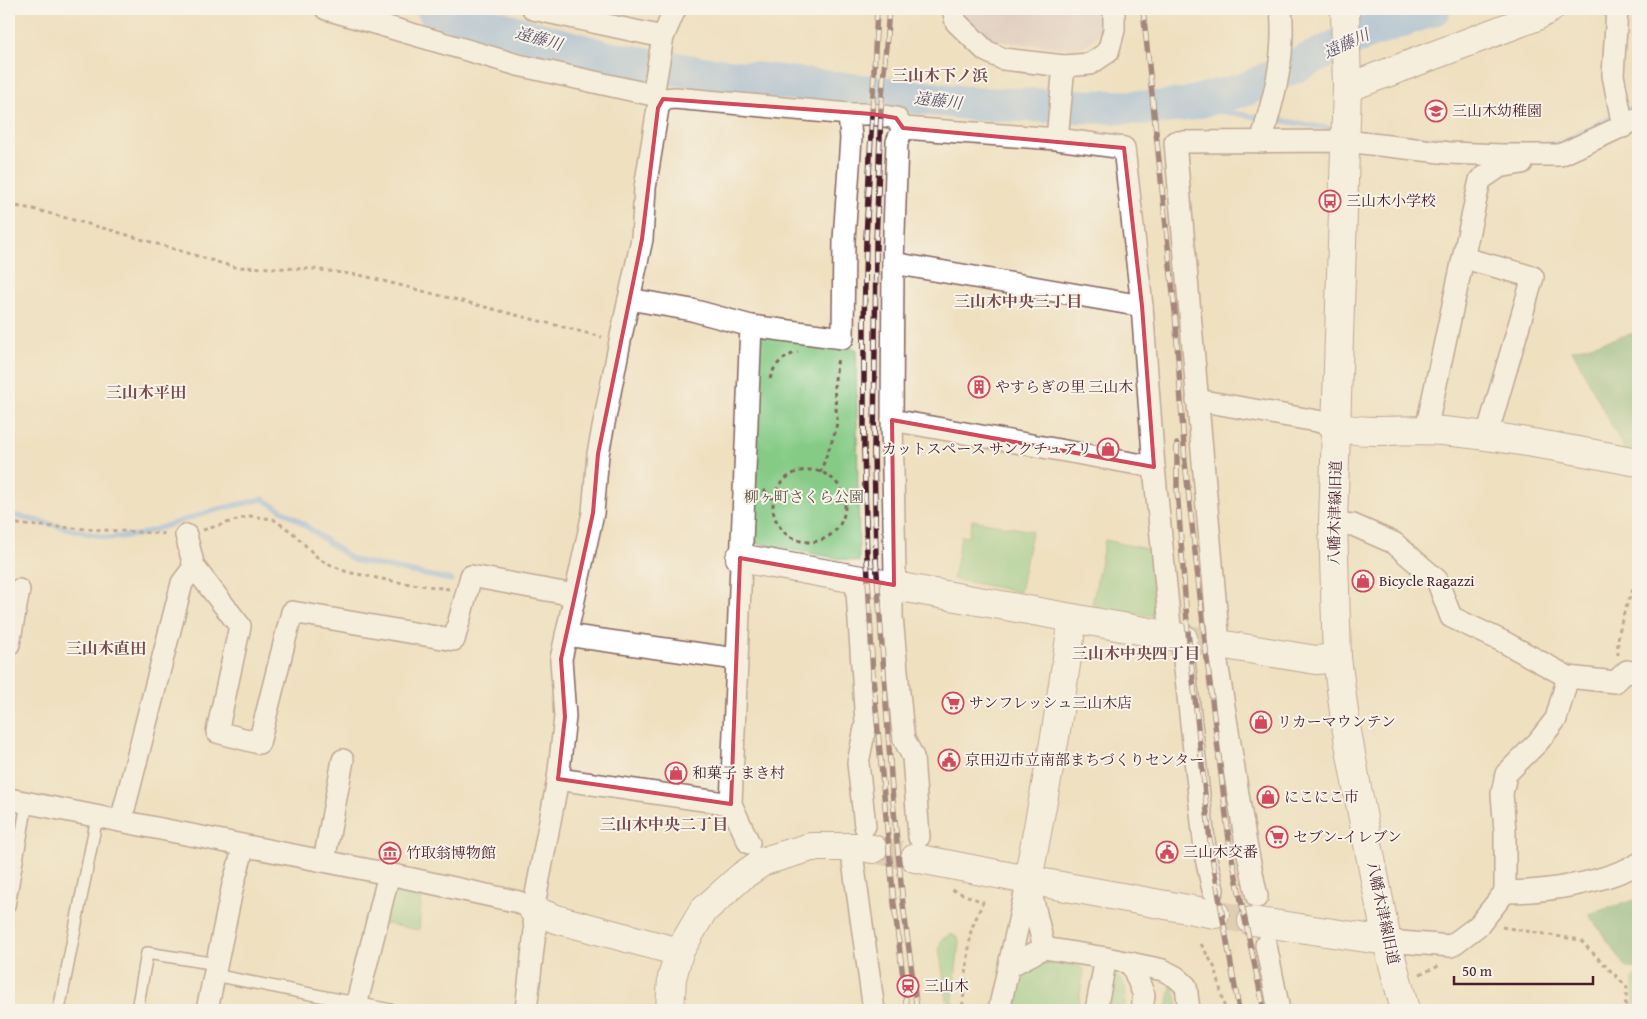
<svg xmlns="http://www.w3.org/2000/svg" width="1647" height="1019" font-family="'Gentium Book Plus','Noto Serif JP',serif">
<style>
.industrial{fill:#d2bdc8}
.green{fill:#85cb86;stroke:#687558}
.forest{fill:#6caf73;stroke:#5b674f}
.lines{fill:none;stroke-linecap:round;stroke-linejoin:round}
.stream{stroke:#80b0eb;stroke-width:5.5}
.river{stroke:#80b0eb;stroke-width:34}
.secondary-tunnel{stroke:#ceb9a2;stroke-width:28;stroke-dasharray:28 14;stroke-linecap:butt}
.lane-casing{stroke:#84635f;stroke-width:14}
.street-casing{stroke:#84635f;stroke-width:24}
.secondary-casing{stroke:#84635f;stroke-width:30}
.path{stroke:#84635f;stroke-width:3;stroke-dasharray:4 4;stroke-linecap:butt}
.lane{stroke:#fff;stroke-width:11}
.street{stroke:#fff;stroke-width:21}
.secondary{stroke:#fff;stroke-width:28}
.rail-casing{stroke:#4a1f2b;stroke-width:5.5}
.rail{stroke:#f7f3e8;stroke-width:4;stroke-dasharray:11;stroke-linecap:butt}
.marked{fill:none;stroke:#d1495b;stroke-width:4;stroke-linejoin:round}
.labels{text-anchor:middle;stroke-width:4;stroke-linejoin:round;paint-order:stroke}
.poi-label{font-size:15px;fill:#4a1f2b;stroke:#f7f3e8;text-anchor:start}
.park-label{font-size:15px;fill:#5c5346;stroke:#f7f3e8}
.street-label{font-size:15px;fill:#4a1f2b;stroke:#f7f3e8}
.water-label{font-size:16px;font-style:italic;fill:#5d526e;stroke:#f7f3e8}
.neighbourhood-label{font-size:16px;font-weight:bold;fill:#7a4c4e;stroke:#f7f3e8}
</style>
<rect width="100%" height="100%" fill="#f7f3e8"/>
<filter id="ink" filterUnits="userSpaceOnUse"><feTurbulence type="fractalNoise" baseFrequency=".02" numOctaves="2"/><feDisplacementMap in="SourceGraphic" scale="10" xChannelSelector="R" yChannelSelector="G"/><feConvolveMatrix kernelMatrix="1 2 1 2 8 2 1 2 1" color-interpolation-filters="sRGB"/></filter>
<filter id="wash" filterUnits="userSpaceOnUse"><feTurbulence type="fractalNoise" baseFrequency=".0096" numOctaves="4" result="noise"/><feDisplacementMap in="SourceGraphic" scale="20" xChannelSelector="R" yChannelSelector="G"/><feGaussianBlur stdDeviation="1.12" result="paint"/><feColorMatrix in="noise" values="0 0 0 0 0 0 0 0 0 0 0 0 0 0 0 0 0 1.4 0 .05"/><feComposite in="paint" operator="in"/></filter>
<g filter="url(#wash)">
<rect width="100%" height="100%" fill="#efe0c0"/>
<polygon class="industrial" points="959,9 1102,9 1102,16 1099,34 1089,43 1076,49 987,40 964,22"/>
<g class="green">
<polygon points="766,331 856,349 859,562 755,543 749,534 756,339"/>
<polygon points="972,520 1032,531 1020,592 953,579 961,536 968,537"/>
<polygon points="1105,540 1156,551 1161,610 1152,616 1092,605"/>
<polygon points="393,882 422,889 419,930 383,923"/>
<polygon points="951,934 958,937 959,942 952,1006 948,1006 939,948 942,939"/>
<path d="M1051 961 1080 966 1084 971 1077 1010H1011C1011 982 1021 963 1051 961Z"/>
<path d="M1112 972C1128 983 1127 992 1124 1010H1105Z"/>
<polygon points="1633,976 1638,977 1638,1010 1634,1010"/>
<polygon points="1171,986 1174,988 1179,1010 1167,1010"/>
</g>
<g class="forest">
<polygon points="1638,332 1638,452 1625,451 1572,350"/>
<polygon points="1638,899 1638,969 1627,968 1588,914"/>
</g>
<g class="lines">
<g class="stream">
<polyline points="1183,105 1263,118"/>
<polyline points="1625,111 1638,104"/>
<polyline points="1272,119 1339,130"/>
<polyline points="1403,137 1521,145"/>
<polyline points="1538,144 1560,144 1616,115"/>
<polyline points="9,514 108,538 138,535 215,510 263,499 295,518 353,560 451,580"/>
</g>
<polyline class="river" points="433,9 608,58 701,73 976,104 1159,108 1188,104 1246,89 1366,33 1434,9"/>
</g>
</g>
<g filter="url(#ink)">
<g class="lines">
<g class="secondary-tunnel">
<polyline points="1183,638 1219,644"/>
<polyline points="873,849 915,858"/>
<polyline points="1215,914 1252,921"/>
</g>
<g class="lane-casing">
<g id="lane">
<polyline points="9,906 27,803"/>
<polyline points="214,975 391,1010"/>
<polyline points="59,1010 97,817"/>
<polyline points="137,1010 147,953 217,964"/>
</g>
</g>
<g class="street-casing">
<g id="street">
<polyline points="326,9 518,65 653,95 663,99 675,98 849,114 872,114 896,118 903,128 1057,139 1124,148 1142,306 1154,467"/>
<polyline points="533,9 663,37"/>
<polyline points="953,9 956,22 986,51 1003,59 1064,66 1057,139"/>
<polyline points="1617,9 1613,75 1623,127"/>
<polyline points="1064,66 1090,64 1108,52 1114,30 1114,9"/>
<polyline points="653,95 663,37 675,9"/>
<polyline points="903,128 897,142 893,263 892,420 1154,467 1171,636"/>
<path d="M1261 142C1274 97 1286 56 1281 9"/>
<polyline points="1464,258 1533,277 1487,435"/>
<polyline points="893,263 1142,306"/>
<polyline points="629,299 692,310 751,326 731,804 749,843"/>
<polyline points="751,326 843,338 844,240 851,138 849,114"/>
<polyline points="1197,400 1317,421 1336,427"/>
<polyline points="892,420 895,574 894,585"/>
<polyline points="1426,430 1480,180 1499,167 1522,163"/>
<polyline points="1333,523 1353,525 1394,543 1437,580 1451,617 1502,641 1568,677 1615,682 1627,671 1638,674"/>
<polyline points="186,535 194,567 240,626 217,732 259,743 292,612 454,640 471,576 574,595"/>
<polyline points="857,592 866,723 858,763 865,826"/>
<polyline points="892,598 892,617 902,724 904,739 913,757 919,837"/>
<polyline points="566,635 736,659"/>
<polyline points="9,644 19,590"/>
<polyline points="1219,644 1175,142 1345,141 1449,153 1502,155 1560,155 1638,119"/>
<polyline points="1183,651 1206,858 1213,890"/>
<polyline points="1216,656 1246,844 1257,897"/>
<polyline points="558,779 565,717 561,659 593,513 598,454 620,341 642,239 645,188 658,108 663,99"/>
<polyline points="9,799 389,874 519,902 533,910"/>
<polyline points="121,821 182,583 194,567"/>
<polyline points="851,847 874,1010"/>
<polyline points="324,861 343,760"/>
<polyline points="1030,888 1044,948"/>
<path d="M1505 892C1546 892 1602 883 1638 864"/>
<polyline points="1387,941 1451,946 1479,925 1505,892 1505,831 1502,794 1506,774 1538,742 1556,719 1568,677"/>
<polyline points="1266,945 1279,1010"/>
<polyline points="1131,963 1144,995 1142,1010"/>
<polyline points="1010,966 1044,948 1106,958 1163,970 1176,977 1186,986 1189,1010"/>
<polyline points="207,1010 233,885 244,846"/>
<polyline points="355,1010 389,874"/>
<polyline points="526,1010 535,931 533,910 558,779 731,804"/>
<polyline points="999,1010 1028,880"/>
<polyline points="1096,1010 1106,958"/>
</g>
</g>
<g class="secondary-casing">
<g id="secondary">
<polyline points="1345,9 1347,88 1333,523 1337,658 1345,720 1357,788 1387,941 1405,1010"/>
<polyline points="1347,88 1535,17 1550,9"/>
<path d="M1336 427C1371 435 1407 428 1443 431 1508 437 1573 450 1638 462"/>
<polyline points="740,558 1183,638"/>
<polyline points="1219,644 1316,660 1337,658"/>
<polyline points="915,858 1028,880 1215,914"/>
<polyline points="1028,880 1055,737 1073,618"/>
<polyline points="533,910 556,919 679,952"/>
<polyline points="1252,921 1387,941"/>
<polyline points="670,1010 672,978 679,952 703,911 742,876 764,861 811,847 862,847 873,849"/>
</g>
</g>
<g class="path">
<polyline points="9,205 33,209 114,231 234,267 314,269 364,276 602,337"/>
<path d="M770 379C774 364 783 357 798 352"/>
<circle cx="809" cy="506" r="36"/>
<polyline points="820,473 836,430 837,419 834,387 838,357"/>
<polyline points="764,490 773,500"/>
<polyline points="9,522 23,525 168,534"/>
<polyline points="203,530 250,516 273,519 292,532 320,560 347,572 397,582 449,589"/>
<path d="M1618 655C1616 629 1627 602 1638 579"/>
<polyline points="952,890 983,902 971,930 962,1010"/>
<polyline points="1502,927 1580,940 1627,987 1625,1010"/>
<polyline points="1201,944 1216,970 1225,1010"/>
<polyline points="1420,974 1439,966"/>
</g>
<use href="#lane" class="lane"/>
<use href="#street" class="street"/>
<use href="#secondary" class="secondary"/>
<g class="rail-casing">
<g id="rail">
<polyline points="877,9 866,240 864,324 864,449 867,558 873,677 894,903 907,1010"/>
<polyline points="889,9 881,109 876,243 874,451 876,559 892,790 903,904 917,1010"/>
<polyline points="1143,9 1175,312 1185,462 1207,659 1230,848 1264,1010"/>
<polyline points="1177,444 1177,488 1187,622 1211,851 1239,1010"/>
</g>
</g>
<use href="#rail" class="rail"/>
</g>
</g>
<path d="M0 0H1647V1019H0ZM663 99 872 114 896 118 903 128 1124 148 1142 306 1154 467 892 420 894 585 740 558 731 804 558 779 565 717 561 659 593 513 598 454 642 239 658 108Z" fill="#efe0c0" fill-opacity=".55" fill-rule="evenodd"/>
<path class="marked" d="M663 99 872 114 896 118 903 128 1124 148 1142 306 1154 467 892 420 894 585 740 558 731 804 558 779 565 717 561 659 593 513 598 454 642 239 658 108Z"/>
<defs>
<g id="school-ring" transform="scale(1.125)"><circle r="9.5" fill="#f7f3e8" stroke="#d1495b" stroke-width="1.5"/><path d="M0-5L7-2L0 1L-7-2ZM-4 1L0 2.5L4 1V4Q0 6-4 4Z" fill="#d1495b"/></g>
<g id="bus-ring" transform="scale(1.125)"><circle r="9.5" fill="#f7f3e8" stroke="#d1495b" stroke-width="1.5"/><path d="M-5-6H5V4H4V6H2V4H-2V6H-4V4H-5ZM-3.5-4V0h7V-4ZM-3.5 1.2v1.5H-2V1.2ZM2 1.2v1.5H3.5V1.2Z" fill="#d1495b"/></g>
<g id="building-ring" transform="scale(1.125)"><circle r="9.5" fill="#f7f3e8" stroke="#d1495b" stroke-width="1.5"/><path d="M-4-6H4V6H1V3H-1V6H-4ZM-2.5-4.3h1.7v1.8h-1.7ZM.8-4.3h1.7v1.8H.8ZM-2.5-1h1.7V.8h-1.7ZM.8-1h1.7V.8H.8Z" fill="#d1495b"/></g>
<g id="shop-ring" transform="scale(1.125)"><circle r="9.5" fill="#f7f3e8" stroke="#d1495b" stroke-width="1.5"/><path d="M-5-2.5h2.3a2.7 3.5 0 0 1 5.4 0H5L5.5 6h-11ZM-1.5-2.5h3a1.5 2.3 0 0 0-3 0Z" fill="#d1495b"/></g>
<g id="supermarket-ring" transform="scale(1.125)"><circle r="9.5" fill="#f7f3e8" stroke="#d1495b" stroke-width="1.5"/><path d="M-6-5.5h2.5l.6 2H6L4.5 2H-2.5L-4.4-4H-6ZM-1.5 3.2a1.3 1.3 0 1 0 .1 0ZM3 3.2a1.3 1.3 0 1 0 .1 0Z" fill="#d1495b"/></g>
<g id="civic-ring" transform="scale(1.125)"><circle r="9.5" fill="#f7f3e8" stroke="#d1495b" stroke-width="1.5"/><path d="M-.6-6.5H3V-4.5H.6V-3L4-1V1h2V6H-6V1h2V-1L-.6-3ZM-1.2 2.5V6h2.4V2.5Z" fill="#d1495b"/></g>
<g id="museum-ring" transform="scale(1.125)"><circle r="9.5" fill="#f7f3e8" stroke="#d1495b" stroke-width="1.5"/><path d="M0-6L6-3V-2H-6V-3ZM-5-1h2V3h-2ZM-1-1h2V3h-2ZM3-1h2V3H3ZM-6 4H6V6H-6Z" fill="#d1495b"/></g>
<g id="station-ring" transform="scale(1.125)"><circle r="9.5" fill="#f7f3e8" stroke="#d1495b" stroke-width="1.5"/><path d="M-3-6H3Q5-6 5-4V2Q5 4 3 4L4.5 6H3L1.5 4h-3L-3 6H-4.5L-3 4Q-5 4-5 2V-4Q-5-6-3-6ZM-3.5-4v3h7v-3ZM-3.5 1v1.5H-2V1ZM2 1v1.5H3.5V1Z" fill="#d1495b"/></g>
</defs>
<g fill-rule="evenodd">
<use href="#school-ring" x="1436" y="111"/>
<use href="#bus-ring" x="1330" y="201"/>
<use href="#building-ring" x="979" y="387"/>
<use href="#shop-ring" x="1108" y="449"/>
<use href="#shop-ring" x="1363" y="581"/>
<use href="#supermarket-ring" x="953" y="703"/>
<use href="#shop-ring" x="1261" y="722"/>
<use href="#civic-ring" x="949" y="760"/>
<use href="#shop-ring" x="676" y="773"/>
<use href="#shop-ring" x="1268" y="797"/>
<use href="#supermarket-ring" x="1277" y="837"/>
<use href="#civic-ring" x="1167" y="852"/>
<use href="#museum-ring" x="390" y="853"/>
<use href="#station-ring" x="908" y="986"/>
</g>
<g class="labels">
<g class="poi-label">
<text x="1452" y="116">三山木幼稚園</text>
<text x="1346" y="206">三山木小学校</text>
<text x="995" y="392">やすらぎの里 三山木</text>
<text x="1092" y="454" text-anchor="end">カットスペース サンクチュアリ</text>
<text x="1379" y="586">Bicycle Ragazzi</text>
<text x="969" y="708">サンフレッシュ三山木店</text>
<text x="1277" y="727">リカーマウンテン</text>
<text x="965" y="765">京田辺市立南部まちづくりセンター</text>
<text x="692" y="778">和菓子 まき村</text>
<text x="1284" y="802">にこにこ市</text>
<text x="1293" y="842">セブン-イレブン</text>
<text x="1183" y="857">三山木交番</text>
<text x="406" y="858">竹取翁博物館</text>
<text x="924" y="991">三山木</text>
</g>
<g class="park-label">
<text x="804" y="502">柳ヶ町さくら公園</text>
</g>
<g class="street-label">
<text transform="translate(1335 513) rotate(-89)" y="5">八幡木津線旧道</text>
<text transform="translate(1383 913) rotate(78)" y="5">八幡木津線旧道</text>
</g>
<g class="water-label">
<text transform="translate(539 38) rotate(16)" y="6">遠藤川</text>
<text transform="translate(1346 43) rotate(-24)" y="6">遠藤川</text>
<text transform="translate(938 100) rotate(7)" y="6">遠藤川</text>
</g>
<g class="neighbourhood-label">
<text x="940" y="81">三山木下ノ浜</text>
<text x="1018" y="307">三山木中央三丁目</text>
<text x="146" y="398">三山木平田</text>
<text x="106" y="654">三山木直田</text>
<text x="1136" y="659">三山木中央四丁目</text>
<text x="664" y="830">三山木中央二丁目</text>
</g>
</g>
<rect width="1647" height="1019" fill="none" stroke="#f7f3e8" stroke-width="30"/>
<path d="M1454 976v8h139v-8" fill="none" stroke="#4a1f2b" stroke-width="2.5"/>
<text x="1462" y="976" font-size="15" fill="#4a1f2b" stroke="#f7f3e8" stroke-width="4" paint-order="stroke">50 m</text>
</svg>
